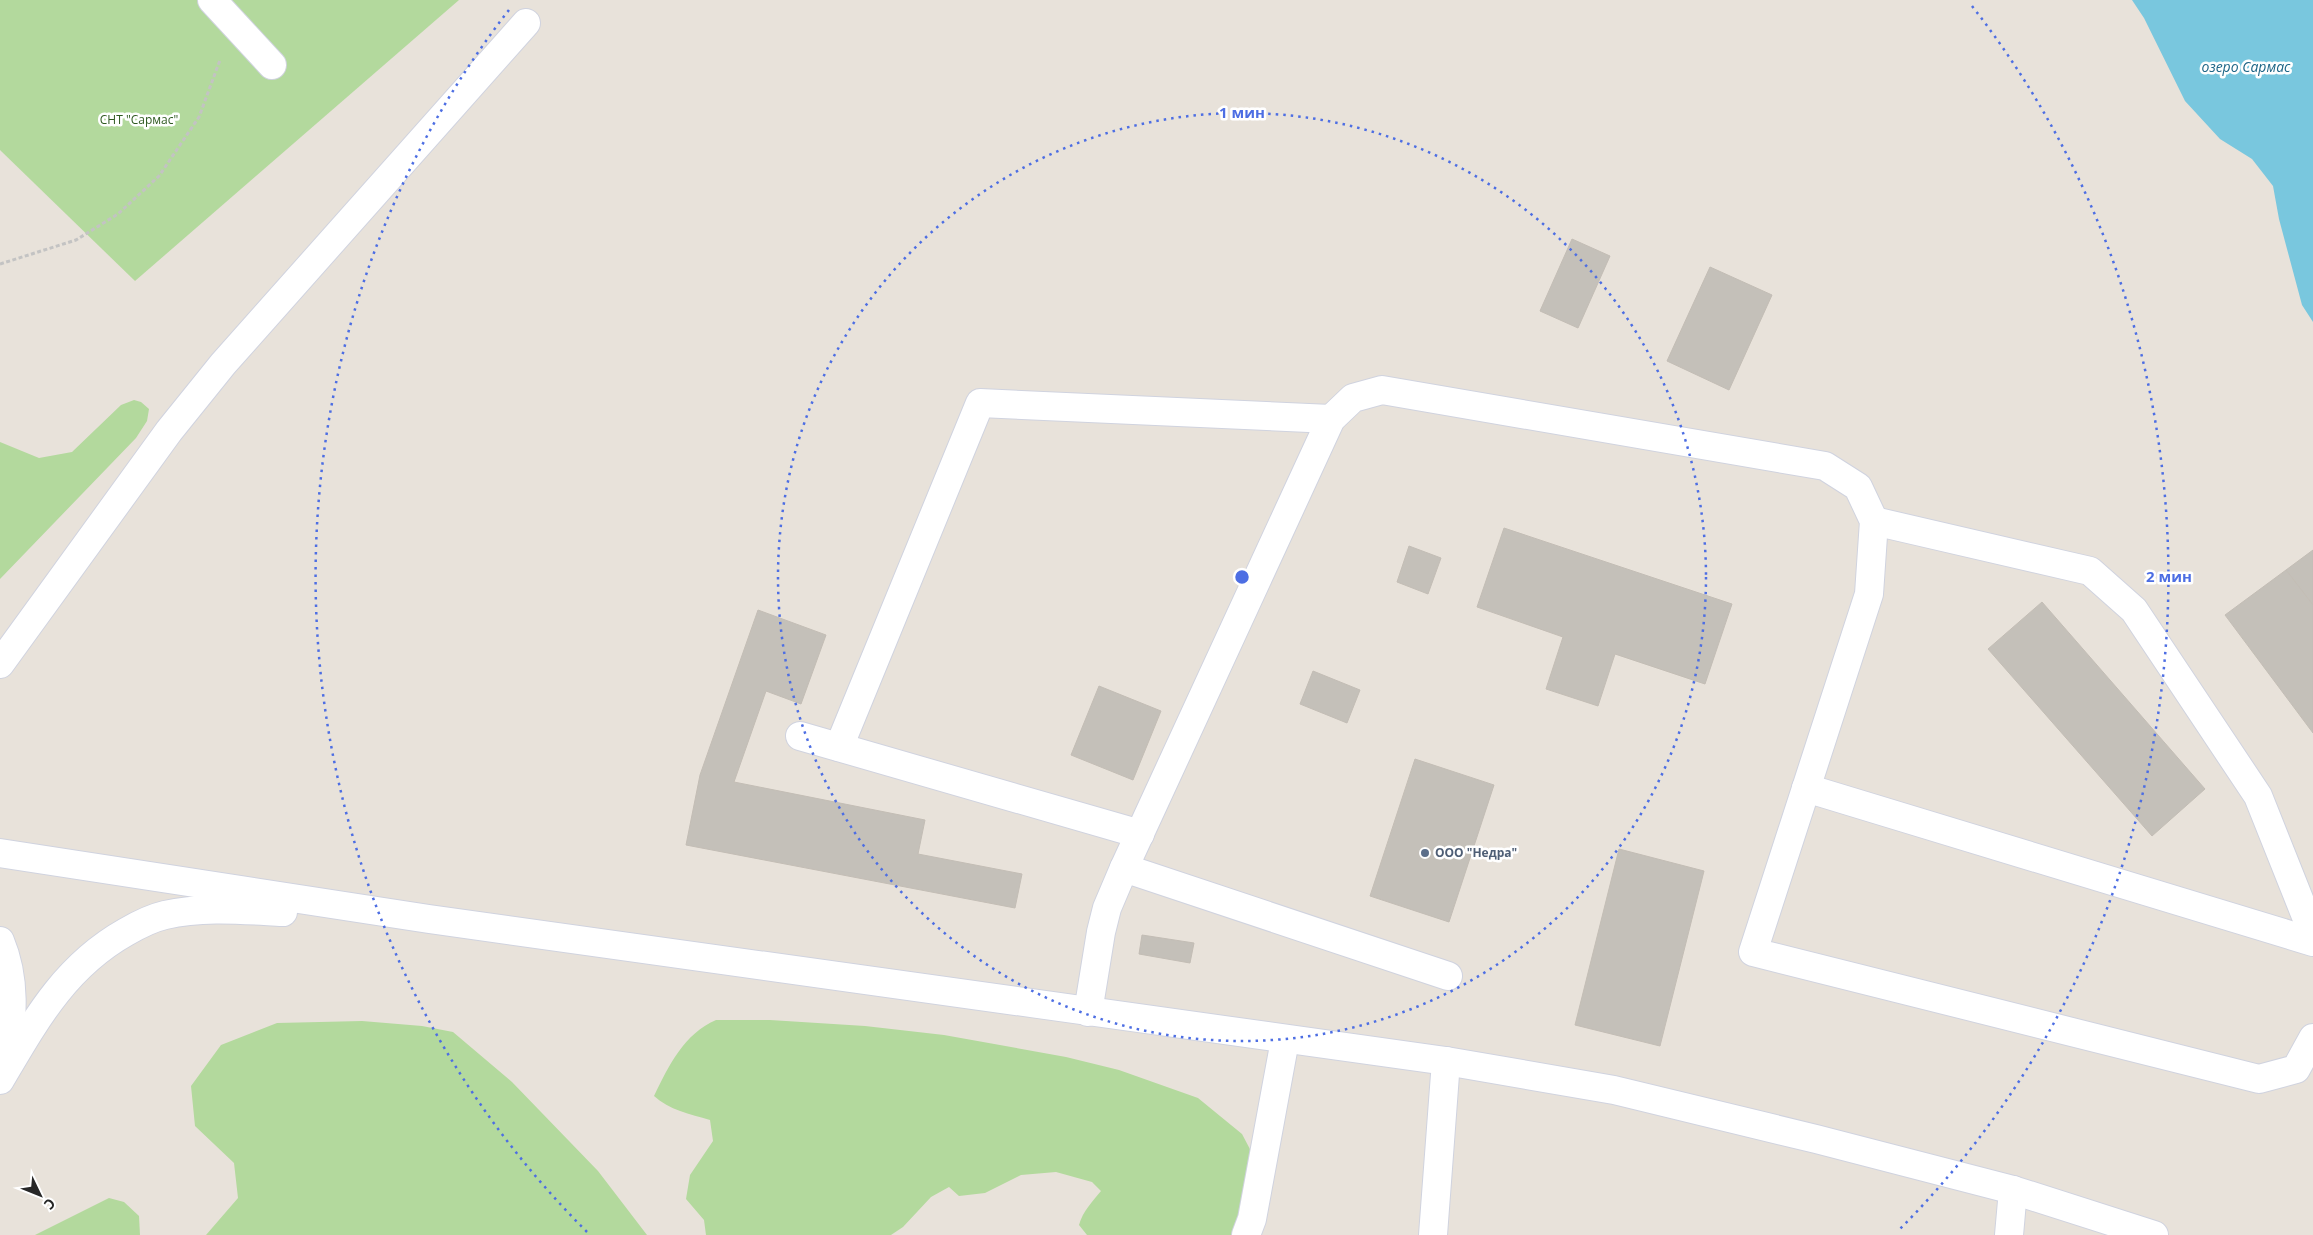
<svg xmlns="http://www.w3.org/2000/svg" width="2313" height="1235" font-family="'Open Sans',sans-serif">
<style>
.green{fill:#b3d99d}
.water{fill:#79c7de}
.building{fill:#c4c0b9;stroke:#c3bdb5}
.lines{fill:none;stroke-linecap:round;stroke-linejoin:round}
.minor-casing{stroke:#d0d3df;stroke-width:30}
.path{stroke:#c3c3c3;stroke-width:3;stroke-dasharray:4 2.5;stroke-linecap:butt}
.minor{stroke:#fff;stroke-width:28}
.ring{fill:none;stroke:#4d6ee3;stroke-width:2.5;stroke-dasharray:2.5 5}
.service-dot{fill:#5c6f8a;stroke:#fff;stroke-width:2}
.labels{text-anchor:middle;stroke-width:5;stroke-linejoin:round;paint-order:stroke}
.park-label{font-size:12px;fill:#2f5a21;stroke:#fff}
.service-label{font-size:12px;font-weight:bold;fill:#4e5e75;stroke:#fff;text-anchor:start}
.water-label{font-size:14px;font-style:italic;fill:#1d6586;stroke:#fff}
.centre{fill:#4d6ee3;stroke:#fff;stroke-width:2.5}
.ring-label{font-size:15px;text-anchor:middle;font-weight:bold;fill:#4d6ee3;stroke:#fff;stroke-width:5;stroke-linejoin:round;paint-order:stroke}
</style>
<rect width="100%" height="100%" fill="#e8e2da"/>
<g class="green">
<polygon points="0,0 459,0 135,281 0,150"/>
<polygon points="134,400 141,402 149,409 147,421 136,438 0,579 0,442 39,458 72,452 121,405"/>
<path d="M716 1020H770L865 1026 944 1035 1066 1057 1119 1070 1198 1098 1242 1134 1252 1153 1242 1208 1231 1235H1087L1079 1225C1083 1211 1092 1202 1101 1191L1092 1182 1056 1172 1021 1175 985 1193 959 1196 949 1187 931 1197 903 1227 891 1235H706L704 1220 686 1199 690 1175 713 1141 710 1120C690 1114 669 1110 654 1096 669 1065 684 1034 716 1020Z"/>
<polygon points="362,1021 422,1026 453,1032 512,1082 598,1171 647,1235 206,1235 238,1198 234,1163 195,1126 191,1086 221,1045 277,1023"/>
<polygon points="109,1198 124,1202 139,1216 140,1235 35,1235"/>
</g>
<polygon class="water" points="2132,0 2313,0 2313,322 2302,305 2279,219 2273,186 2252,159 2220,139 2185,101 2144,18"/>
<g class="building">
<polygon points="1572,239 1610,256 1578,328 1540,311"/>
<polygon points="1710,267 1772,295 1729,390 1667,361"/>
<polygon points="1504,528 1732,604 1705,684 1615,654 1598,706 1546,689 1563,637 1477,607"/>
<polygon points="1409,546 1441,558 1428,594 1397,582"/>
<polygon points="2313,550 2313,605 2286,570"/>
<polygon points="2286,570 2313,605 2313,733 2225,615"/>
<polygon points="2042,602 2205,789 2152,836 1988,649"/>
<polygon points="758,610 826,635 801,704 766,691 734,782 925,820 918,854 1022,874 1015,908 686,845 700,775"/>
<polygon points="1313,671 1360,690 1347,723 1300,704"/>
<polygon points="1099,686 1161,711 1133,780 1071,755"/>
<polygon points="1415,759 1494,785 1449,922 1370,896"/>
<polygon points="1619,849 1704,871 1660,1046 1575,1025"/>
<polygon points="1142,935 1194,943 1190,963 1139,954"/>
</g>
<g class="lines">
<g class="minor-casing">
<g id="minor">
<polyline points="212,0 272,65"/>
<polyline points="1874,521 2090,571 2134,610 2258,796 2313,934"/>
<polyline points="0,664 169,431 223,364 526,23"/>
<polyline points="800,736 1140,834"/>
<polyline points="839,747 980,403 1331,419"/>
<polyline points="1806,788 2313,942"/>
<polyline points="0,853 429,919 1446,1061 1614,1090 1816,1139 2013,1190 2154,1235"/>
<polyline points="1124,868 1331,419 1353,398 1382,390 1825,466 1858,487 1874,521 1869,594 1753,952 2259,1079 2296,1069 2313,1038"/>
<path d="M0 941C16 979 13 1018 6 1058"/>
<polyline points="1088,1012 1101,932 1107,908 1124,868 1448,976"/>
<path d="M0 1080C35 1021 64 967 126 932 138 925 152 918 165 915 203 906 244 910 283 912"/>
<polyline points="1246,1235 1252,1219 1285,1040"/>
<polyline points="1433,1235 1446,1061"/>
<polyline points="2009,1235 2013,1190"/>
</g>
</g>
<polyline class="path" points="0,264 76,240 118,214 159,176 199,117 220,60"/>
<use href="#minor" class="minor"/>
</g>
<g class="ring">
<circle cx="1242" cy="577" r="464"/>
<path d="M587 1232A927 927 0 0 1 512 6M1972 6A927 927 0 0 1 1897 1232"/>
</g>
<circle class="service-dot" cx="1425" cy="853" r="5"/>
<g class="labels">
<g class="park-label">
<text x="139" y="124">СНТ "Сармас"</text>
</g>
<g class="service-label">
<text x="1435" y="857">ООО "Недра"</text>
</g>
<g class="water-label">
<text x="2246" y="72">озеро Сармас</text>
</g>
</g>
<circle cx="1242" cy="577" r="8" class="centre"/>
<g class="ring-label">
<text x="1242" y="118">1 мин</text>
<text x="2169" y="582">2 мин</text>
</g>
<g transform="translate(40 1195) rotate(133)" stroke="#ffffff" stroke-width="4" paint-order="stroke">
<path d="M0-4L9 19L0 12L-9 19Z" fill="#272727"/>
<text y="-8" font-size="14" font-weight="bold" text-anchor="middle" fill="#272727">С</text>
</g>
</svg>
